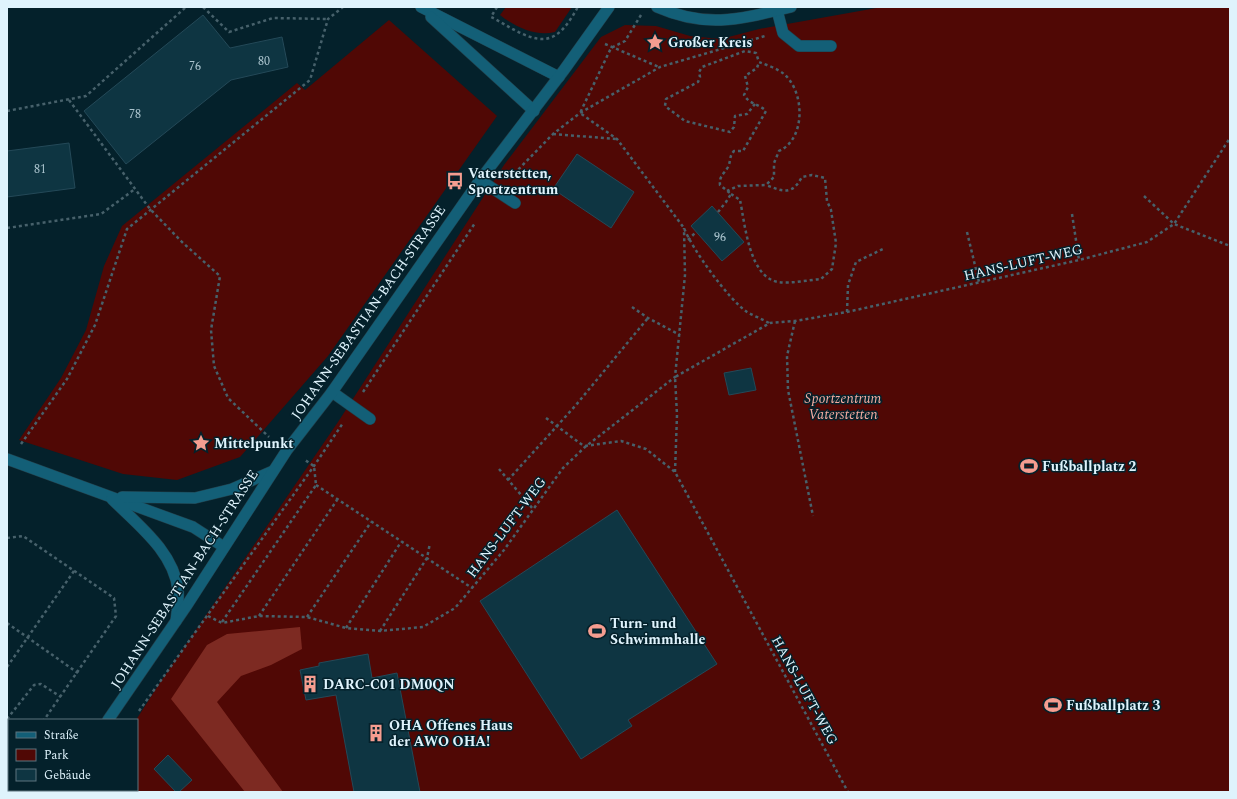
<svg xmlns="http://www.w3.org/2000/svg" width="1237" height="799" font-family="Spectral,serif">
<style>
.green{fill:#500805}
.forest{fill:#7d2a22}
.building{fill:#0e3542;stroke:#244958}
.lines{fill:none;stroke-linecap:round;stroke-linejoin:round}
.service-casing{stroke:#233e48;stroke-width:12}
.minor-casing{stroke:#233e48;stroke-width:12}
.tertiary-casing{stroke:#233e48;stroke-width:12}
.path{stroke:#47616b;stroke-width:2.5;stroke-dasharray:3 3;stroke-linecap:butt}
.service{stroke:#135f77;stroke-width:11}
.minor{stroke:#135f77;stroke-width:11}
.tertiary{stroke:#135f77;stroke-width:11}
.labels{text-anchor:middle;stroke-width:3;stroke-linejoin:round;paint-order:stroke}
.number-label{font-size:12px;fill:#abc4ce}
.poi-label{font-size:14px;font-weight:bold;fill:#dff3fc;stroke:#04212b;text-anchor:start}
.street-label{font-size:14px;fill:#dff3fc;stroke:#04212b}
.park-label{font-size:14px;font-style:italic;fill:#f4aba0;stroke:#04212b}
</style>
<rect width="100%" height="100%" fill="#04212b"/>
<g class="green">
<path d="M506 7H572L555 32C536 37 515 27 500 15Z"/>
<polygon points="882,7 1230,7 1230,792 101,792 100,790 137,790 136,720 159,684 338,422 504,165 601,37 625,25 656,26 690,36 721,39 759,29"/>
<polygon points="389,20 497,116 328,356 240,457 177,480 123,474 19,440 61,378 86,330 104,266 122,226 297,83 305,90"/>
</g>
<polygon class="forest" points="300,627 302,649 271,665 241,676 217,702 283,792 245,792 171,699 207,645 227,634"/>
<g class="building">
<polygon points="203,15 230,48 282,37 288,67 231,80 126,164 84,111"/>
<polygon points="69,143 75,188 7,197 7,151"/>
<polygon points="577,154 634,192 611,228 553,189"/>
<polygon points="712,206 744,242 722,261 691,226"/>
<polygon points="751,368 756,390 729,395 724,373"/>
<polygon points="617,510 717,664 628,720 632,726 581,759 480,601"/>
<polygon points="368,654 372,678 397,673 420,792 354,792 336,695 306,700 300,670 319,666 319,663"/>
<polygon points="168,755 192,780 179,792 176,792 154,769"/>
</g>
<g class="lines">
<g class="service-casing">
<g id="service">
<polyline points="777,10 783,33 799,46 831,46"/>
<polyline points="480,180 515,203"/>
<polyline points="332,392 370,419"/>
</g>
</g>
<g class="minor-casing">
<g id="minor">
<polyline points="421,7 559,77"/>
<polyline points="431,17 534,111"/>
<polyline points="7,459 193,527 224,547"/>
<polyline points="122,497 195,498 232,489 273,471"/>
<path d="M112 499C138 525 174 552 178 590 179 600 177 611 176 621"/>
</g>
</g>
<g class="tertiary-casing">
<g id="tertiary">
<path d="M657 7C707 29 741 19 791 7"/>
<polyline points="108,720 187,605 287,450 332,392 480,180 564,70 609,7"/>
<polyline points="56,792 57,790"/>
</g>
</g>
<g class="path">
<polyline points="203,7 229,32 273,18 328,19"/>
<path d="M497 7 491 17C508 25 535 47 554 36 565 30 572 17 578 7"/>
<path d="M641 15 625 41 611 48 580 113 617 139 684 228C692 249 729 300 747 312 754 316 762 319 769 323"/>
<polyline points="605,44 659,67"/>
<polyline points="69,100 150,209 182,242 220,276 211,330 214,366 228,398 269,437"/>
<polyline points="755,104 747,114 735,116 734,127 730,132 685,121 665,106 666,99 698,82 700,77 699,72 702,67 745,51 756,53 759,62"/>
<polyline points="7,111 86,96 186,7"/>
<polyline points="553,134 616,139"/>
<polyline points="510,178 553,134 580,113 660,67 765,36"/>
<path d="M731 194 740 200C745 224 749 277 778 282 791 284 808 280 821 279L832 269 836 243 831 210 827 201 825 178 812 175 802 177C792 195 784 192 766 185"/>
<polyline points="1144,196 1174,224 1230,246"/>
<path d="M718 212 726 202 731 194 720 185C719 176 724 174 728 167 731 161 729 156 734 151H743L766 111C759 104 749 104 744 95L748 87 745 76 757 68 759 62C767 65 778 69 784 74 805 92 806 139 779 151L774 163V177L766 185 738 186 727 191"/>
<polyline points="1072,214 1079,260"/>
<polyline points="7,228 101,214 135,189"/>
<polyline points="967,232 979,282"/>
<polyline points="688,240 696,232"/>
<polyline points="632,307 648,318 680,335"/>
<polyline points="847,312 848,285 856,262 885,248"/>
<polyline points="795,321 787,356 788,390 813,516"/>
<polyline points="363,392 475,223"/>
<polyline points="546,418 585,447"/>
<polyline points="21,444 67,379 95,325 127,229 310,80 328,19 343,7"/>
<polyline points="585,446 621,441 646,449 675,472 848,792"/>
<polyline points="499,469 533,509"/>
<polyline points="675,472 677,415 675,377 770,323 795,321 847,312 1079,260 1147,242 1174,224 1230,138"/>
<polyline points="508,480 576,405 648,318"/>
<polyline points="316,485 472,588"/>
<polyline points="7,538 23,536 114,598 116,616 44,720"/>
<polyline points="208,616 222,623 259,616 307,617 346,628 380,631 423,627 455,608 504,550 563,468 585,447 675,377 685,275 684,228"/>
<polyline points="259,616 337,500"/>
<polyline points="307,617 371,522"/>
<polyline points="222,622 316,485 314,466 305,460"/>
<polyline points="7,623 78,673"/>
<polyline points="346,628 401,542"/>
<polyline points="380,631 427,558 430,543"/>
<polyline points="7,667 74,571"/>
<polyline points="139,711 314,466 343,423"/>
<polyline points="7,719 34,685 41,684 61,697"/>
<polyline points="7,770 9,769"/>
<polyline points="109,790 110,792"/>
<polyline points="91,792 92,790"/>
</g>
<use href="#service" class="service"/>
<use href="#minor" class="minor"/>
<use href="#tertiary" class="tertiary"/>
</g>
<defs>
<g id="sight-bare" transform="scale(1.38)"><path d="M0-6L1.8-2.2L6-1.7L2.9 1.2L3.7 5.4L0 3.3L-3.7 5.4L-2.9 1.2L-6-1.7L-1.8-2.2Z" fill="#f59d90" stroke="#04212b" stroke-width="2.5" paint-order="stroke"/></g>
<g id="bus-bare" transform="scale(1.38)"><path d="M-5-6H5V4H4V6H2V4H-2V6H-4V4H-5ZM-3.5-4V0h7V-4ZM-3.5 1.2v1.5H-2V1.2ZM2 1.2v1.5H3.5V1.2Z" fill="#f59d90" stroke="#04212b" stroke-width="2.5" paint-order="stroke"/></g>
<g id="stadium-bare" transform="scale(1.38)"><path d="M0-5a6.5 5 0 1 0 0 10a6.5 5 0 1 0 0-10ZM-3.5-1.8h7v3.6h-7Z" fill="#f59d90" stroke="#04212b" stroke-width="2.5" paint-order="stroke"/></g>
<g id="building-bare" transform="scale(1.38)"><path d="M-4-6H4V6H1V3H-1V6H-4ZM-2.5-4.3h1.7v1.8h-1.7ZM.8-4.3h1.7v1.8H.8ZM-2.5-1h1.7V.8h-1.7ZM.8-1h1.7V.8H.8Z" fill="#f59d90" stroke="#04212b" stroke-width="2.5" paint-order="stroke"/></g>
</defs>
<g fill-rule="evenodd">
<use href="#sight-bare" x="655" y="42"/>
<use href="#bus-bare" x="455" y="181"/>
<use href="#sight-bare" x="201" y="443"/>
<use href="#stadium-bare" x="1029" y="466"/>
<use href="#stadium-bare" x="597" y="631"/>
<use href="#building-bare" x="310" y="684"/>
<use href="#stadium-bare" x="1053" y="705"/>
<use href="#building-bare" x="376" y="733"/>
</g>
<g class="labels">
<g class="number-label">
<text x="264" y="65">80</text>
<text x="195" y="70">76</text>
<text x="135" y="118">78</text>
<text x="40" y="173">81</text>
<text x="720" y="241">96</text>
</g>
<g class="poi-label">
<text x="668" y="47">Großer Kreis</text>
<text x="468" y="178">Vaterstetten,<tspan x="468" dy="16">Sportzentrum</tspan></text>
<text x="214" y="448">Mittelpunkt</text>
<text x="1042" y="471">Fußballplatz 2</text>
<text x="610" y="628">Turn- und<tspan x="610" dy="16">Schwimmhalle</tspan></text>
<text x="323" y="689">DARC-C01 DM0QN</text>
<text x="1066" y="710">Fußballplatz 3</text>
<text x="389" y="730">OHA Offenes Haus<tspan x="389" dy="16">der AWO OHA!</tspan></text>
</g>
<g class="street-label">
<text transform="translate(1023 262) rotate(-13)" y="5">HANS-LUFT-WEG</text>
<text transform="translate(368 312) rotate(-55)" y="5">JOHANN-SEBASTIAN-BACH-STRASSE</text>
<text transform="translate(506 527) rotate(-53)" y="5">HANS-LUFT-WEG</text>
<text transform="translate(184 579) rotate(-57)" y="5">JOHANN-SEBASTIAN-BACH-STRASSE</text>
<text transform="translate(805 690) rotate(61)" y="5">HANS-LUFT-WEG</text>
</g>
<g class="park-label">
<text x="843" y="403">Sportzentrum<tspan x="843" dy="16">Vaterstetten</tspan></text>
</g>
</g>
<rect width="1237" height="799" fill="none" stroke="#dff3fc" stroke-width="16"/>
<rect x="8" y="719" width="130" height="72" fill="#04212b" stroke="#5c757f"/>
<rect x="16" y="732" width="20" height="6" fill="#135f77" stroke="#5c757f"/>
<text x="44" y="739" font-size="12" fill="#dff3fc">Straße</text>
<rect x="16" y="749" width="20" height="12" fill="#500805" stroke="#5c757f"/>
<text x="44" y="759" font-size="12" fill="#dff3fc">Park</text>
<rect x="16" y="769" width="20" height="12" fill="#0e3542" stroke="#5c757f"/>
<text x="44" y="779" font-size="12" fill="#dff3fc">Gebäude</text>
</svg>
